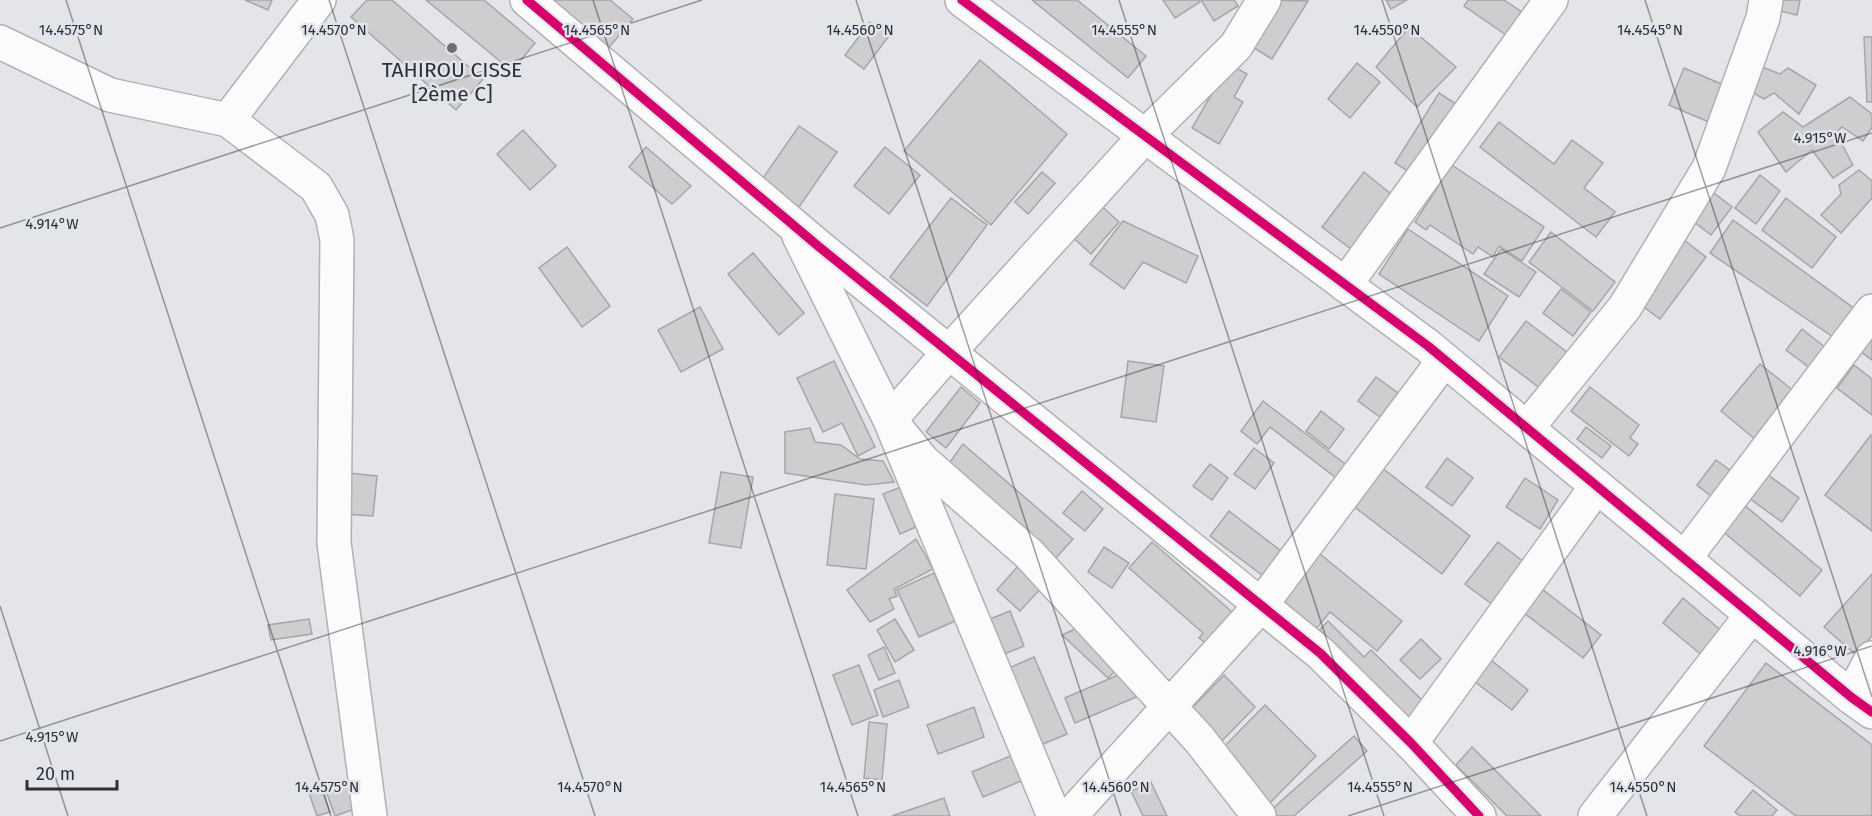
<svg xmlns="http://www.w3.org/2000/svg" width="1872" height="816" font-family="'Fira Sans',sans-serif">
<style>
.building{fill:#ceced1;stroke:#a6a6a9;stroke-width:1.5}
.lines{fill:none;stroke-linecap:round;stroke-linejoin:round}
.minor-casing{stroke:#b0b1b5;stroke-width:36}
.minor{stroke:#fbfbfc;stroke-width:33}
.cycleway-casing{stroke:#e1e4ec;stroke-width:13}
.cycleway{stroke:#d6006c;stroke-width:9}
.ticks{fill:none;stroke:#2f3033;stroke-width:1.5;stroke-opacity:0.45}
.poi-dot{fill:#6e6f73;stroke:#e1e4ec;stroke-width:2}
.labels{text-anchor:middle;stroke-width:5;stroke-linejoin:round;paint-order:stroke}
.poi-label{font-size:21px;fill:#2f3033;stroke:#e1e4ec}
.ticks-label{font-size:15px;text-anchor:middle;fill:#2f3033;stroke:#e1e4ec;stroke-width:5;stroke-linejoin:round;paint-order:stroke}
</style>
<rect width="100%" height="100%" fill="#e4e5e9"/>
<g class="building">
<polygon points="245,0 272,0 268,10"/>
<polygon points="367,0 392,0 483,79 456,110 351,17"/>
<polygon points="426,0 484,0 535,43 512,71"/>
<polygon points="543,0 610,0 633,19 605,52"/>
<polygon points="1032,0 1077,0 1146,56 1128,78"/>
<polygon points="1163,0 1199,0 1200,2 1175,18"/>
<polygon points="1201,0 1234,0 1238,6 1214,21"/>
<polygon points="1269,0 1308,1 1272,59 1243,41"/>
<polygon points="1386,0 1407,0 1391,9"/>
<polygon points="1468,0 1504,0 1525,14 1509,37 1464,6"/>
<polygon points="1774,0 1800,0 1797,15 1772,9"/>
<polygon points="870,22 889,36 864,69 845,55"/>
<polygon points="1409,27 1456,67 1417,107 1376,67"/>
<polygon points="1864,37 1872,37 1872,102 1867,102"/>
<polygon points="980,60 1067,134 991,225 904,151"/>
<polygon points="1357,63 1380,82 1350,118 1328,99"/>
<polygon points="1752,63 1780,74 1788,68 1816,85 1799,114 1774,93 1764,99 1744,88"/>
<polygon points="1229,64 1247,74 1234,97 1243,102 1219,144 1192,128"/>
<polygon points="1684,68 1726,86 1711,123 1669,105"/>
<polygon points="1439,93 1459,106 1416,176 1395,163"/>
<polygon points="1850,97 1872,114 1872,127 1863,141 1842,127 1836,133 1853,165 1833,178 1812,150 1786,172 1758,132 1783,112 1803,127"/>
<polygon points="1499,122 1554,164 1572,140 1603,163 1584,188 1615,212 1596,237 1480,147"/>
<polygon points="799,126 837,152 799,207 761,181"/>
<polygon points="523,130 556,166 530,190 497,154"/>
<polygon points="646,147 691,186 672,204 629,167"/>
<polygon points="885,147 920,175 889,214 854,186"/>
<polygon points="1452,165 1544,227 1522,261 1499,246 1493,257 1478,247 1473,254 1430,225 1426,230 1415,222"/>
<polygon points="1859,170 1872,181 1872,198 1841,233 1821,215 1841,194 1839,185"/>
<polygon points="1042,172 1055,183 1028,214 1015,202"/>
<polygon points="1364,172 1396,198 1355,252 1322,227"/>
<polygon points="1760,175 1780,191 1756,224 1735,208"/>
<polygon points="1710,190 1732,207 1711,235 1689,218"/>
<polygon points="951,198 987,225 927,306 890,277"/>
<polygon points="1786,198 1836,237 1812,268 1762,230"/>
<polygon points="1096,201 1119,222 1091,254 1068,233"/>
<polygon points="1733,220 1855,309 1833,337 1710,253"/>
<polygon points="1123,221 1198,256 1186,283 1143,262 1124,289 1090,264"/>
<polygon points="1408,229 1508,296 1479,341 1379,274"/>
<polygon points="1551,232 1615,282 1593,311 1529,262"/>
<polygon points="1684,240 1706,257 1660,319 1637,302"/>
<polygon points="567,247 610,306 582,327 539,268"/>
<polygon points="1501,249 1536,272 1519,297 1484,274"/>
<polygon points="753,253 804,313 779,335 728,274"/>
<polygon points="1561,289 1591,312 1573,336 1543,313"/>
<polygon points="700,307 723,349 681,372 658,330"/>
<polygon points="1526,321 1568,353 1541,389 1499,357"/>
<polygon points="1802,329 1826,348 1810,368 1786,350"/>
<polygon points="1872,336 1872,360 1860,351"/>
<polygon points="834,361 875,447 858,456 842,423 823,432 797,378"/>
<polygon points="1128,361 1164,366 1156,422 1121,417"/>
<polygon points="1760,364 1795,392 1756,440 1721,411"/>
<polygon points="1854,365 1872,379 1872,415 1837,388"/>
<polygon points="1376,377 1398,393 1380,417 1358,401"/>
<polygon points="961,387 980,403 946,448 926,432"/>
<polygon points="1590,387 1639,425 1630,438 1638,444 1629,456 1571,411"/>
<polygon points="1263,401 1349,467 1340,481 1270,427 1257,444 1241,431"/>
<polygon points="1321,411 1344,429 1329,449 1306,431"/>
<polygon points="1586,427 1611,446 1602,458 1577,439"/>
<polygon points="810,428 815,442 841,445 860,459 883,461 894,482 866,485 785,473 785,432"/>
<polygon points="1871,435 1872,436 1872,531 1825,495"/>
<polygon points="963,444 1073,539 1045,570 945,469"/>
<polygon points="1254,448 1274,463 1255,489 1234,474"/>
<polygon points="1447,458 1473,478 1452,506 1426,487"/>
<polygon points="1716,460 1731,471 1712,497 1697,485"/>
<polygon points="1210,464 1228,478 1212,500 1193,486"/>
<polygon points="1377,464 1470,536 1442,574 1348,502"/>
<polygon points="721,472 753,477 741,548 709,543"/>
<polygon points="348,473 377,476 373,516 344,514"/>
<polygon points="1767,474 1799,498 1782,522 1749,498"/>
<polygon points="1525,478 1558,500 1540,529 1506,507"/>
<polygon points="901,487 918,526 900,534 883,494"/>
<polygon points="1082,491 1103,509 1085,531 1063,513"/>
<polygon points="835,494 874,499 866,569 827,565"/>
<polygon points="1743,504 1822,570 1800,596 1721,530"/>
<polygon points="1229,511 1289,557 1270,581 1210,536"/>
<polygon points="916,539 933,569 894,589 897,596 889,599 894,609 870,622 847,590"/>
<polygon points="1152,542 1239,618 1213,649 1199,638 1203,633 1129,568"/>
<polygon points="1498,542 1525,563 1493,605 1465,584"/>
<polygon points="1104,547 1129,563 1112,588 1088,572"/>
<polygon points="1320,554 1402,621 1377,651 1330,612 1311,635 1277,607"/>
<polygon points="1019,565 1043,586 1020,611 997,590"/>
<polygon points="934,573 955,621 919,637 897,590"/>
<polygon points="1872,574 1872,636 1855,654 1824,627"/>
<polygon points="1542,589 1601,635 1583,658 1524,613"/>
<polygon points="1683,598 1724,633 1704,657 1663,623"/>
<polygon points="1010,611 1024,646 994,658 980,623"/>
<polygon points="309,619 312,634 271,640 268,625"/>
<polygon points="895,619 914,650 895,662 877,630"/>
<polygon points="1328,621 1364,657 1371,650 1424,702 1401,725 1313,637"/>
<polygon points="1084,625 1118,668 1108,678 1062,635"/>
<polygon points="1421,639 1441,659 1420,679 1400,660"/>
<polygon points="884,647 895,673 879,680 868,655"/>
<polygon points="1034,657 1067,734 1036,747 1002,671"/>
<polygon points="1491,660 1528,690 1512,710 1474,681"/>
<polygon points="1766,663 1872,745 1872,814 1870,816 1796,816 1704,746"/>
<polygon points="859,665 878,715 852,725 833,675"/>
<polygon points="1125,672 1136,697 1075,723 1065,698"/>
<polygon points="1224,675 1255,707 1216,747 1185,715"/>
<polygon points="899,680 909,707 883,717 874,690"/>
<polygon points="1265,705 1316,756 1266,807 1215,756"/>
<polygon points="974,707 984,737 938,754 927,725"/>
<polygon points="869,722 887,724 882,780 864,778"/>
<polygon points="1354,736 1367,751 1294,816 1273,816 1269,812"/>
<polygon points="1472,747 1541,816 1507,816 1456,765"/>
<polygon points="1015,754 1026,779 983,797 972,772"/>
<polygon points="356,780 366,805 335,816 326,791"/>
<polygon points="1151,782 1167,816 1143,816 1131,791"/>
<polygon points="322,789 330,812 317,816 309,793"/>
<polygon points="1753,790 1777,810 1772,816 1740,816 1735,812"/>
<polygon points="944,798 950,816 892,816"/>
</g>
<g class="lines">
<g class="minor-casing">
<g id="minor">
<polyline points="527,0 818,246 1320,653 1411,743 1479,816"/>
<polyline points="962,0 1428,346 1851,697 1872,712"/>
<polyline points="0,42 110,95 228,120 316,187 332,215 337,240 334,543 370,816"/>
<polyline points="228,120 319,0"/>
<polyline points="799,236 890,420 1054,816"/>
<polyline points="1345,285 1551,0"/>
<polyline points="1527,428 1625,307 1709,168 1763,18 1766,0"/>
<polyline points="1684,559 1872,311"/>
<polyline points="1851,697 1872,658"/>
<polyline points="1411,743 1597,486"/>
<polyline points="1070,816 1261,605 1444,360"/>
<polyline points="1259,816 1199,739 1029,554 923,461 890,420 949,352 1145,136 1236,46 1264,0"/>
<polyline points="1595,816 1752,615"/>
</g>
</g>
<use href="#minor" class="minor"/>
<g class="cycleway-casing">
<g id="cycleway">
<polyline points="527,0 818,246 1320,653 1411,743 1479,816"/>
<polyline points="962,0 1428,346 1851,697 1872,712"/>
</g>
</g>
<use href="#cycleway" class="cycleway"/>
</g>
<path class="ticks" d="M66 0 331 816M329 0 595 816M593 0 858 816M856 0 1121 816M1119 0 1384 816M1382 0 1647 816M1645 0 1872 697M0 228 702 0M0 606 68 816M0 741 1872 133M1348 816 1872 646"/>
<circle class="poi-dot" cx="452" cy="48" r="6"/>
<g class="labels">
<g class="poi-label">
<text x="452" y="77">TAHIROU CISSE<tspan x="452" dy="24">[2ème C]</tspan></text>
</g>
</g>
<g class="ticks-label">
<text x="71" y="35">14.4575°N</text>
<text x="334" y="35">14.4570°N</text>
<text x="597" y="35">14.4565°N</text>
<text x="860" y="35">14.4560°N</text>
<text x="1124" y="35">14.4555°N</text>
<text x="1387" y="35">14.4550°N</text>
<text x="1650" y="35">14.4545°N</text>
<text x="1820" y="143">4.915°W</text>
<text x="52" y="229">4.914°W</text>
<text x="1820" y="656">4.916°W</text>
<text x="52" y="742">4.915°W</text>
<text x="327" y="792">14.4575°N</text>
<text x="590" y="792">14.4570°N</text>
<text x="853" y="792">14.4565°N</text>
<text x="1116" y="792">14.4560°N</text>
<text x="1380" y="792">14.4555°N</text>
<text x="1643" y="792">14.4550°N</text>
</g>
<path d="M27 780v9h90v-9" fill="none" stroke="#2f3033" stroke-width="3"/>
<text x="36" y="780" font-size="18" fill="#2f3033" stroke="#e1e4ec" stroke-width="4.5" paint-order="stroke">20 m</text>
</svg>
